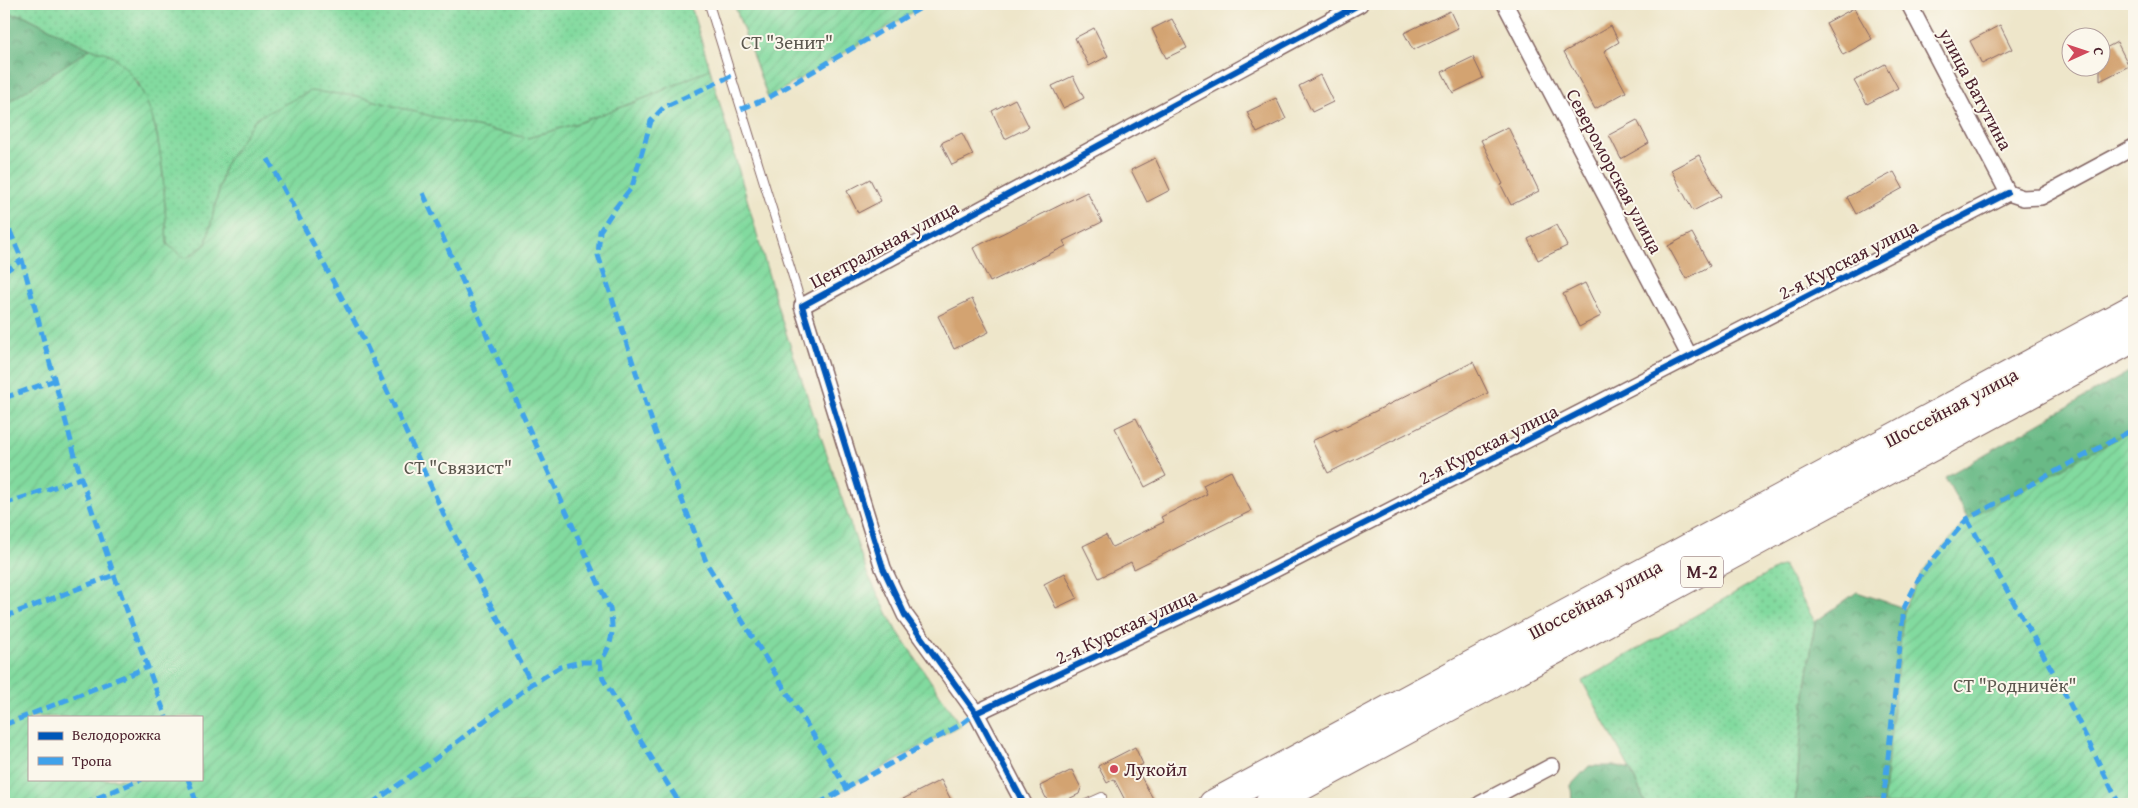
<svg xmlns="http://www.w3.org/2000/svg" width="2138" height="808" font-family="'Gentium Book Plus',serif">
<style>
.grass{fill:url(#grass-dots);stroke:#667c65}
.forest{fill:url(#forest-crowns);stroke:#5a6c58}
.garden{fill:url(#garden-furrows);stroke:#667c65;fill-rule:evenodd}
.building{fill:#d3a371}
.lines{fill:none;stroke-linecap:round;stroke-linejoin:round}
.lane-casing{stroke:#836563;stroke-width:10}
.street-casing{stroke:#836563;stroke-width:18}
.highway-casing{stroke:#836563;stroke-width:30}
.lane{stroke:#fff;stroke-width:8}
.street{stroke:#fff;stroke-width:15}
.highway{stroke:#fff;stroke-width:28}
.quiet{stroke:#40a2eb;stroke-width:5;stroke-dasharray:10 5;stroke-linecap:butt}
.cycleway-casing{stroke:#fbf7ec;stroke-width:9}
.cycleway{stroke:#0057b8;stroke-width:6}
.poi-dot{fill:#d1495b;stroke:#fbf7ec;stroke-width:2}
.labels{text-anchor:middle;stroke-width:4;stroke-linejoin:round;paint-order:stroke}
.shield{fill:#fbf7ec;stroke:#7f6065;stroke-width:1}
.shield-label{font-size:18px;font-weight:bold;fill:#4a1f2b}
.park-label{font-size:19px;fill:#5b574e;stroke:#fbf7ec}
.street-label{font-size:19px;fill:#4a1f2b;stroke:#fbf7ec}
.poi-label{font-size:19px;fill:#4a1f2b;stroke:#fbf7ec;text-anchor:start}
</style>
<defs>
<pattern id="grass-dots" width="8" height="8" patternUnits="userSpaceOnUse" patternTransform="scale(1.25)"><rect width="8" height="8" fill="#82da9f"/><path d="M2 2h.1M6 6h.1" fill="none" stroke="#72bb89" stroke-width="1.8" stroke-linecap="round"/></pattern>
<pattern id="forest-crowns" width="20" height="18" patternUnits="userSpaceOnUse" patternTransform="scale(1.25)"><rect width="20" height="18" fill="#69ba86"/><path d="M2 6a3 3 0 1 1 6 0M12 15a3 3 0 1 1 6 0" fill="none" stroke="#58976e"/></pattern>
<pattern id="garden-furrows" width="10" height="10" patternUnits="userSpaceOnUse" patternTransform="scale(1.25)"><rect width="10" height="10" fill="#82da9f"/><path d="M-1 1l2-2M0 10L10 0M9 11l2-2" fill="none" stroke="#72bb89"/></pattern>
</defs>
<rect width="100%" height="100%" fill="#fbf7ec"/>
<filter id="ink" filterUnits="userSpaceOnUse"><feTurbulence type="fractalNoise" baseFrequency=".02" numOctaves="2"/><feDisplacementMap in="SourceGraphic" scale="10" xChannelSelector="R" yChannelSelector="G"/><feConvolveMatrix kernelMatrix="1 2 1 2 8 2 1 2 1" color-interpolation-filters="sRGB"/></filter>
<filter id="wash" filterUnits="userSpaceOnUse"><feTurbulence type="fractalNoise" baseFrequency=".0096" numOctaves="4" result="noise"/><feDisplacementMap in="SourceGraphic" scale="20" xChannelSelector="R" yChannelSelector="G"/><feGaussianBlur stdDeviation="1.12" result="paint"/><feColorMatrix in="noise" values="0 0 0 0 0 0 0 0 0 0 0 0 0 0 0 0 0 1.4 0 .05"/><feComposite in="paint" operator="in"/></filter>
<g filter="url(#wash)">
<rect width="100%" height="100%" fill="#eee6ca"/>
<g class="grass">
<polygon points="4,4 690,4 710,69 648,97 581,122 528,138 453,122 225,165 206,244 186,259 167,244 163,174 156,129 138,82 110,54 90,49 23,15 4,15"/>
<polygon points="1783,565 1815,622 1805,696 1795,804 1646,804 1630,769 1582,681"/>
</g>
<g class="forest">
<polygon points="4,15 23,15 90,49 4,105"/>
<polygon points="2134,369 2134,442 1973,529 1945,477"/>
<polygon points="1857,592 1904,608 1883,804 1795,804 1805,696 1815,622"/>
<polygon points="1589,766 1617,766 1630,769 1646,804 1572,804 1571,785"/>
</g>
<g class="garden">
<polygon points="734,4 927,4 768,98"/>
<path d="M90 49C96 50 106 52 111 55 166 94 163 184 167 244L186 259 206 244 225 165 255 119 310 91 357 96 453 122 528 138 581 122 648 97 710 69 780 315 867 573 894 626 960 725 818 804H4V105ZM29 717H201V779H29Z"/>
<polygon points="2134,429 2134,804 1883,804 1904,608 1921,574 1967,519"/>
</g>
<g id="blocks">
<g class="building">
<polygon points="1854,8 1872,39 1843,55 1826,23"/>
<polygon points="1450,11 1458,28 1413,50 1404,33"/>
<polygon points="1172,19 1187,48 1166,58 1152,29"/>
<polygon points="2000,25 2012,49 1982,64 1970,41"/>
<polygon points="1611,26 1619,42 1604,51 1626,92 1595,109 1564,52"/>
<polygon points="1094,28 1108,56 1089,66 1075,38"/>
<polygon points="2117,42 2129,66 2100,81 2100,51"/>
<polygon points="1473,57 1483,78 1453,93 1442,72"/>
<polygon points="1885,64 1898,88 1867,104 1854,81"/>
<polygon points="1320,75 1333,102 1312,112 1299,86"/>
<polygon points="1073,76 1084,98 1063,108 1052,86"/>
<polygon points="1276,98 1286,119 1257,133 1247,112"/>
<polygon points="1015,99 1029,127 1005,139 992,111"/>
<polygon points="1637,120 1649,143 1621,159 1609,135"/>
<polygon points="1508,127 1539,191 1511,205 1501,185 1503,184 1481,140"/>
<polygon points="962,133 973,155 952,165 941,143"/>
<polygon points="1699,155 1721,196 1693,211 1671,170"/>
<polygon points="1155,158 1170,190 1147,202 1131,170"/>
<polygon points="1894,172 1903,188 1856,214 1847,197"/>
<polygon points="870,179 881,201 858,213 847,191"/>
<polygon points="1087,192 1102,222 1063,241 1066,246 990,282 973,248"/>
<polygon points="1556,225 1567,246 1538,260 1528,239"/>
<polygon points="1692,233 1710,266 1686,279 1668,246"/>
<polygon points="1585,283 1601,316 1579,327 1563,294"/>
<polygon points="972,299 989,332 954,349 938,316"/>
<polygon points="1473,362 1488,393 1328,473 1312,441 1336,429 1336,431"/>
<polygon points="1136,418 1166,476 1145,487 1115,428"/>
<polygon points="1231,471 1251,511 1134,569 1131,562 1099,578 1083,546 1106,535 1112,547 1164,522 1161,517 1207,494 1203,485"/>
<polygon points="1065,573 1077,598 1056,608 1044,584"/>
<polygon points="1135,747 1143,764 1136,768 1156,804 1127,804 1114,779 1107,783 1098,766"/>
<polygon points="1072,770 1081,788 1079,794 1058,804 1049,804 1040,786"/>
<polygon points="941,780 953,804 893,804"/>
</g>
</g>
</g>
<g filter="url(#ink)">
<use href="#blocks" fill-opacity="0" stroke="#836563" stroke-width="1"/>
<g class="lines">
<g class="lane-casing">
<g id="lane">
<polyline points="709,4 802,306"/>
<polyline points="1086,804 1102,797"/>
</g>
</g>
<g class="street-casing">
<g id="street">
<polyline points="1505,4 1690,357"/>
<polyline points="1909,4 2008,193"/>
<polyline points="2008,193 2023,198 2041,197 2134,147"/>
<polyline points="976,713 1241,587 2008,193"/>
<polyline points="1024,804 976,713 905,615 883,568 802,306 1360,4"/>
<polyline points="1480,804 1552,766"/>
</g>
</g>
<g class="highway-casing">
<g id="highway">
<polyline points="1213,804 2134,308"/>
<polyline points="1269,804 2134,338"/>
</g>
</g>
<use href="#lane" class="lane"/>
<use href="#street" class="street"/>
<use href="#highway" class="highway"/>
<g class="quiet">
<polyline points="731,76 664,107 651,121 632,187 613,211 600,231 598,255 655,431 707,564 847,789"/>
<polyline points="741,109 768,98 927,4"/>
<polyline points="268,159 360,332 446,519 532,684"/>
<path d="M423 193 610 609C614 632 613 643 600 662L603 679 680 804"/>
<polyline points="4,217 22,260 81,478 114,575 166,717"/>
<polyline points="4,272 22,260"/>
<polyline points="4,398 55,380"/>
<polyline points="4,504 81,478"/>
<polyline points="1967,519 2062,688 2119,804"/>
<polyline points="4,617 114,575"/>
<polyline points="4,725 148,667"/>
<polyline points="188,779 197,804"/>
<polyline points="83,804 142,779"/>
<polyline points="371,804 435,759 532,684 560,667 581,662 600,662"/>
<polyline points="818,804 960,725 976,713"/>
<polyline points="1883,804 1904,608 1921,574 1967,519 2134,429"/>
</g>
<g class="cycleway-casing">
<g id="cycleway">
<polyline points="976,713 1241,587 2008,193"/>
<polyline points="1024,804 976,713 905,615 883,568 802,306 1360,4"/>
</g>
</g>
<use href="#cycleway" class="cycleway"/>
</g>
</g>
<circle class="poi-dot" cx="1114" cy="769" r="5"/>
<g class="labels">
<rect class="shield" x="1681" y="556.5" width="42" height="31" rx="4"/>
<g class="shield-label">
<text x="1702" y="578">М-2</text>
</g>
<g class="park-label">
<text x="787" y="49">СТ "Зенит"</text>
<text x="458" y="474">СТ "Связист"</text>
<text x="2015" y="692">СТ "Родничёк"</text>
</g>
<g class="street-label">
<text transform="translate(1976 89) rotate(62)" y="7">улица Ватутина</text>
<text transform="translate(1615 171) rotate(62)" y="7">Североморская улица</text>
<text transform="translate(884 244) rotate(-28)" y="7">Центральная улица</text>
<text transform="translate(1848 259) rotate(-27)" y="7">2-я Курская улица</text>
<text transform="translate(1951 407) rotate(-28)" y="7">Шоссейная улица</text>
<text transform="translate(1488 444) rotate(-27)" y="7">2-я Курская улица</text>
<text transform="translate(1595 599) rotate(-28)" y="7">Шоссейная улица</text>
<text transform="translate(1126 626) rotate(-25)" y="7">2-я Курская улица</text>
</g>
<g class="poi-label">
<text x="1124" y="776">Лукойл</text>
</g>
</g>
<rect width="2138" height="808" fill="none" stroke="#fbf7ec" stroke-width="20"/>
<rect x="28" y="716" width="175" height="65" fill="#fbf7ec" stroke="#b4a19f"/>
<rect x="38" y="732" width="25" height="8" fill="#0057b8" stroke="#b4a19f"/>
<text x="72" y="740" font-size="15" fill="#4a1f2b">Велодорожка</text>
<rect x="38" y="757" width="25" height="8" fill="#40a2eb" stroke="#b4a19f"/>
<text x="72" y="766" font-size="15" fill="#4a1f2b">Тропа</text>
<g transform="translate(2086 52) rotate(87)"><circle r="24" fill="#fbf7ec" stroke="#b4a19f"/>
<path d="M0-4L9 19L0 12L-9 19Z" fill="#d1495b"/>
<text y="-8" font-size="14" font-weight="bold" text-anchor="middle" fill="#4a1f2b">С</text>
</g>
</svg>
